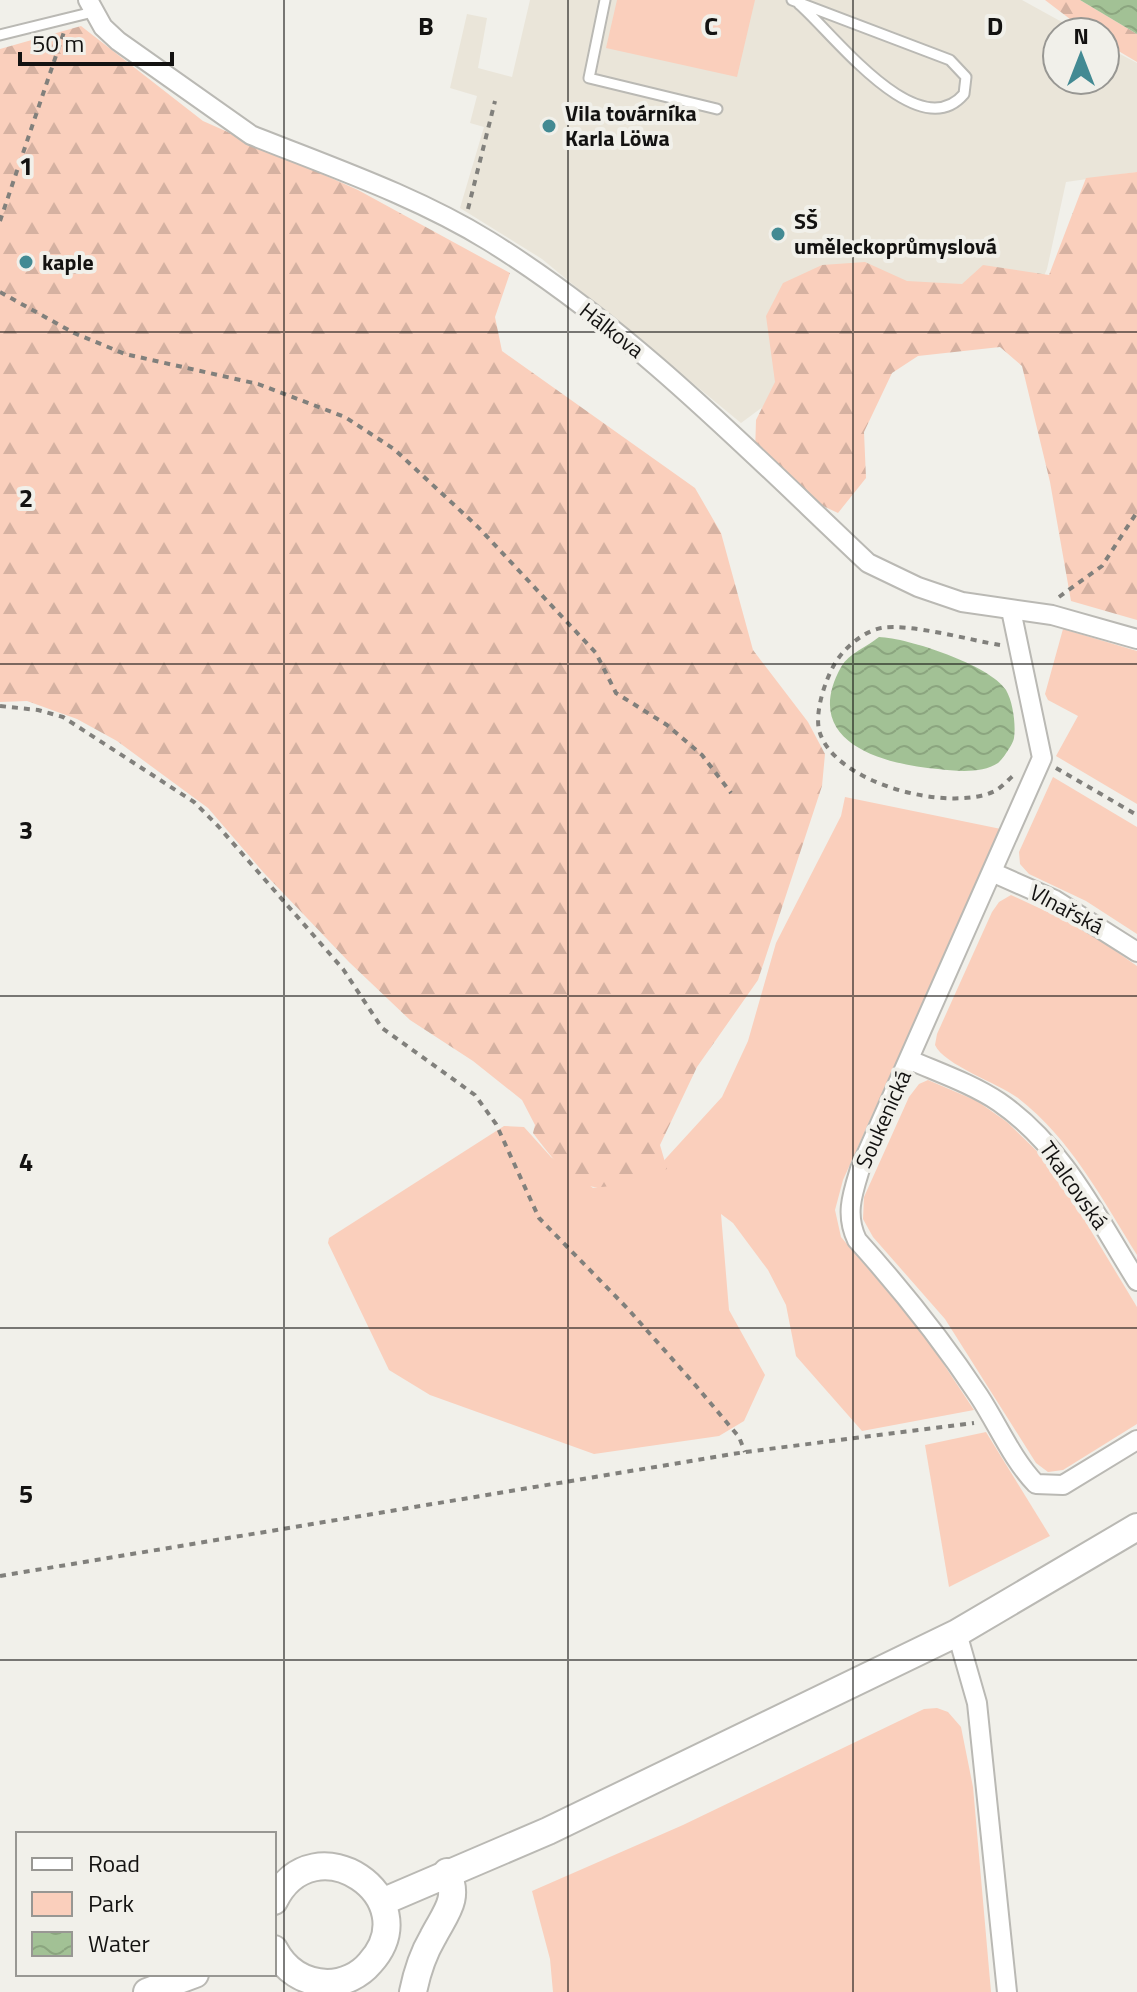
<svg xmlns="http://www.w3.org/2000/svg" width="1137" height="1992" font-family="'Titillium Web',sans-serif">
<style>
.built{fill:#eae5d9}
.green{fill:#facfbc}
.forest{fill:url(#forest-firs)}
.water{fill:url(#water-waves)}
.lines{fill:none;stroke-linecap:round;stroke-linejoin:round}
.service-casing{stroke:#bab9b4;stroke-width:13}
.minor-casing{stroke:#bab9b4;stroke-width:22}
.secondary-casing{stroke:#bab9b4;stroke-width:30}
.path{stroke:#81807c;stroke-width:4;stroke-dasharray:6 6;stroke-linecap:butt}
.service{stroke:#fff;stroke-width:9}
.minor{stroke:#fff;stroke-width:18}
.secondary{stroke:#fff;stroke-width:26}
.grid{fill:none;stroke:#131211;stroke-width:2;stroke-opacity:0.55}
.poi-dot{fill:#438a93;stroke:#f1f0ea;stroke-width:3}
.labels{text-anchor:middle;stroke-width:8;stroke-linejoin:round;paint-order:stroke}
.poi-label{font-size:22px;font-weight:bold;fill:#131211;stroke:#f1f0ea;text-anchor:start}
.street-label{font-size:22px;fill:#131211;stroke:#f1f0ea}
.grid-label{font-size:26px;text-anchor:middle;font-weight:bold;fill:#131211;stroke:#f1f0ea;stroke-width:8;stroke-linejoin:round;paint-order:stroke}
</style>
<defs>
<pattern id="forest-firs" width="22" height="20" patternUnits="userSpaceOnUse" patternTransform="scale(2)"><rect width="22" height="20" fill="#facfbc"/><path d="M5 1l3.5 6h-7zM16 11l3.5 6h-7z" fill="#d5b1a1"/></pattern>
<pattern id="water-waves" width="16" height="10" patternUnits="userSpaceOnUse" patternTransform="scale(2)"><rect width="16" height="10" fill="#a2c195"/><path d="M0 5q4-4 8 0t8 0" fill="none" stroke="#8ba57f"/></pattern>
</defs>
<rect width="100%" height="100%" fill="#f1f0ea"/>
<polygon class="built" points="530,0 1022,0 1080,32 1057,32 1057,80 1105,80 1105,46 1137,63 1137,172 1066,182 1047,269 1021,327 813,370 741,423 542,259 460,208 484,127 470,123 477,96 450,88 467,14 487,18 478,68 512,77"/>
<g class="green">
<polygon points="617,0 755,0 737,77 606,48"/>
<polygon points="1063,629 1137,651 1137,804 1056,756 1078,716 1048,700 1045,694"/>
<polygon points="1053,777 1137,827 1137,934 1086,901 1029,874 1020,864 1019,852"/>
<polygon points="845,797 1001,829 843,1180 835,1210 841,1237 923,1333 974,1410 862,1431 796,1356 786,1305 768,1270 733,1223 721,1214 729,1310 765,1375 744,1421 719,1436 594,1454 430,1395 389,1370 328,1243 329,1238 504,1126 524,1127 551,1157 593,1188 634,1179 658,1167 722,1097 748,1041 776,943 841,816"/>
<path d="M1011 895 1084 929 1137 966V1255C1102 1199 1071 1139 1018 1098 998 1083 944 1065 935 1045L937 1034 992 912 999 902Z"/>
<polygon points="928,1080 977,1101 1007,1122 1049,1163 1073,1201 1137,1307 1137,1424 1063,1470 1048,1472 1036,1463 945,1319 873,1237 863,1219 864,1197 909,1097 919,1084"/>
<polygon points="986,1432 1050,1536 949,1587 925,1445"/>
<polygon points="937,1708 948,1712 961,1727 973,1787 991,1992 553,1992 550,1959 532,1891 683,1825 924,1709"/>
</g>
<g class="forest">
<polygon points="1045,0 1080,0 1137,34 1137,62 1105,43 1105,32 1087,32"/>
<path d="M81 26 203 121 358 190 510 273 495 317 502 351 695 488 721 533 753 650 808 722 825 754 822 786 758 980 697 1067 660 1145 667 1169C588 1194 585 1202 533 1133L535 1125 522 1100 473 1061 410 1020 349 962 264 873 208 808 117 741 77 719 27 701 0 702V49Z"/>
<polygon points="1137,172 1137,620 1071,601 1050,482 1022,366 1000,347 918,356 892,373 864,432 866,478 838,513 774,483 755,454 756,420 775,382 766,316 783,283 822,265 865,262 907,281 962,284 983,265 1049,275 1086,178"/>
</g>
<g class="water">
<polygon points="1080,0 1137,0 1137,34"/>
<path d="M879 637C908 638 990 665 1006 690 1013 702 1016 725 1014 738 1013 744 1003 759 998 763 982 774 955 771 938 769 882 764 800 742 841 667 849 653 867 647 879 637Z"/>
</g>
<g class="lines">
<g class="service-casing">
<g id="service">
<polyline points="605,0 589,78 717,109"/>
<path d="M792 0 950 60 966 77 964 94C918 148 832 32 799 4"/>
<polyline points="0,35 93,12"/>
</g>
</g>
<g class="minor-casing">
<g id="minor">
<path d="M88 0 103 27 118 41 251 135C331 167 416 196 489 241 631 329 747 449 868 563L918 587 962 602 1052 615 1137 639"/>
<path d="M1011 610 1042 758 860 1169C852 1195 845 1215 857 1240 902 1290 942 1340 979 1396 998 1425 1012 1459 1036 1484L1063 1485 1137 1440"/>
<polyline points="994,873 1055,900 1137,952"/>
<path d="M910 1060C940 1073 972 1084 999 1102 1063 1146 1097 1217 1137 1281"/>
<polyline points="957,1633 977,1703 1007,1992"/>
</g>
</g>
<g class="secondary-casing">
<g id="secondary">
<path d="M274 1901C314 1820 429 1898 370 1963 360 1975 344 1983 327 1983 303 1982 285 1970 274 1949"/>
<polyline points="382,1902 548,1831 957,1633 1137,1527"/>
<polyline points="147,1992 195,1974"/>
<path d="M413 1992C417 1972 423 1954 433 1937 446 1912 460 1899 447 1872"/>
</g>
</g>
<g class="path">
<polyline points="468,209 495,101"/>
<polyline points="0,221 64,32"/>
<polyline points="0,292 74,333 125,354 258,384 345,417 394,449 478,527 596,653 616,693 667,725 702,755 731,793"/>
<polyline points="1059,597 1102,566 1137,512"/>
<path d="M1000 645C969 640 910 623 881 628 862 632 843 649 834 665 825 681 815 711 819 730 833 784 950 813 995 791 1002 787 1008 780 1014 775"/>
<polyline points="0,706 38,710 63,717 194,802 218,826 343,969 382,1028 475,1095 496,1124 539,1218 628,1309 697,1387 739,1437 745,1452"/>
<polyline points="1056,768 1137,815"/>
<polyline points="0,1576 745,1452 974,1423"/>
</g>
<use href="#service" class="service"/>
<use href="#minor" class="minor"/>
<use href="#secondary" class="secondary"/>
</g>
<path class="grid" d="M284 0V1992M568 0V1992M853 0V1992M0 332H1137M0 664H1137M0 996H1137M0 1328H1137M0 1660H1137"/>
<g class="poi-dot">
<circle cx="549" cy="126" r="8"/>
<circle cx="778" cy="234" r="8"/>
<circle cx="26" cy="262" r="8"/>
</g>
<g class="labels">
<g class="poi-label">
<text x="565" y="121">Vila továrníka<tspan x="565" dy="25">Karla Löwa</tspan></text>
<text x="794" y="229">SŠ<tspan x="794" dy="25">uměleckoprůmyslová</tspan></text>
<text x="42" y="270">kaple</text>
</g>
<g class="street-label">
<text transform="translate(612 330) rotate(38)" y="8">Hálkova</text>
<text transform="translate(1067 909) rotate(28)" y="8">Vlnařská</text>
<text transform="translate(883 1119) rotate(-66)" y="8">Soukenická</text>
<text transform="translate(1074 1185) rotate(55)" y="8">Tkalcovská</text>
</g>
</g>
<g class="grid-label">
<text x="426" y="35">B</text>
<text x="711" y="35">C</text>
<text x="995" y="35">D</text>
<text x="26" y="175">1</text>
<text x="26" y="507">2</text>
<text x="26" y="839">3</text>
<text x="26" y="1171">4</text>
<text x="26" y="1503">5</text>
</g>
<rect x="16" y="1832" width="260" height="144" fill="#f1f0ea" stroke="#989793" stroke-width="2"/>
<rect x="32" y="1858" width="40" height="12" fill="#ffffff" stroke="#989793" stroke-width="2"/>
<text x="88" y="1872" font-size="24" fill="#131211">Road</text>
<rect x="32" y="1892" width="40" height="24" fill="#facfbc" stroke="#989793" stroke-width="2"/>
<text x="88" y="1912" font-size="24" fill="#131211">Park</text>
<rect x="32" y="1932" width="40" height="24" fill="url(#water-waves)" stroke="#989793" stroke-width="2"/>
<text x="88" y="1952" font-size="24" fill="#131211">Water</text>
<g transform="translate(1081 56)"><circle r="38" fill="#f1f0ea" stroke="#989793" stroke-width="2"/>
<path d="M0-6L14 30L0 20L-14 30Z" fill="#438a93"/>
<text y="-12" font-size="22" font-weight="bold" text-anchor="middle" fill="#131211">N</text>
</g>
<path d="M20 52v12h152v-12" fill="none" stroke="#131211" stroke-width="4"/>
<text x="32" y="52" font-size="24" fill="#131211" stroke="#f1f0ea" stroke-width="6" paint-order="stroke">50 m</text>
</svg>
